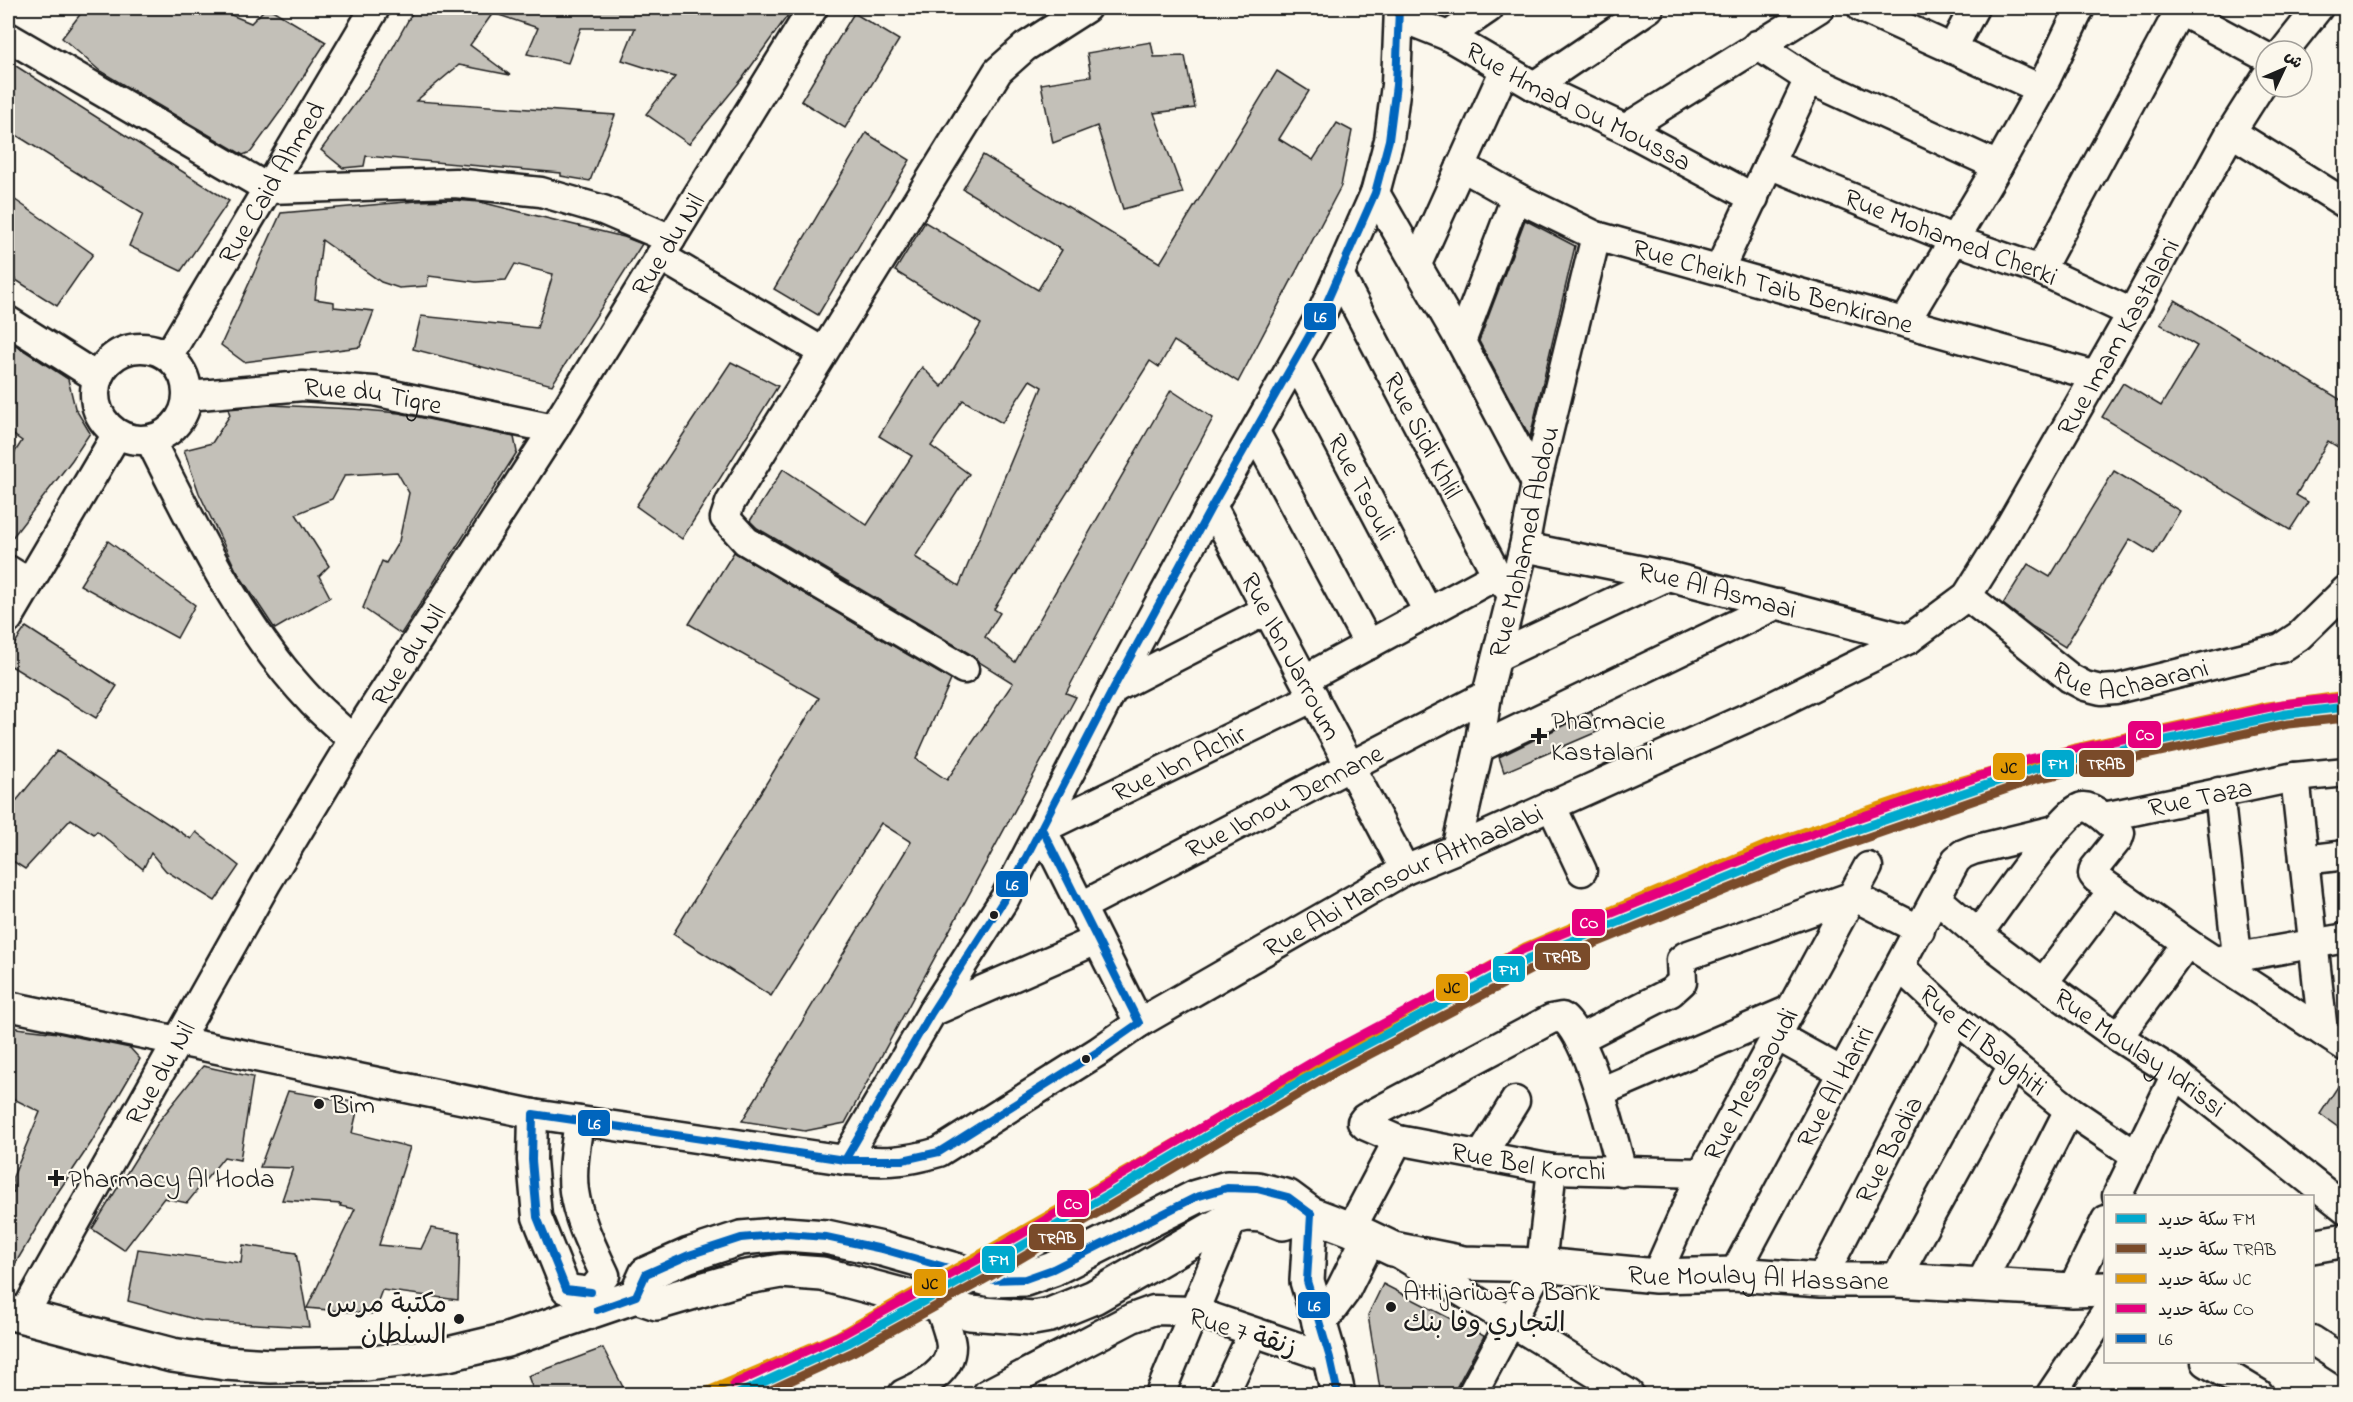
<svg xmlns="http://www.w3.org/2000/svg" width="2353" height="1402" font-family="'Indie Flower','Playpen Sans Arabic',sans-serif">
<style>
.building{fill:#c3c0b8;stroke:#1c1c1c;stroke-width:1.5;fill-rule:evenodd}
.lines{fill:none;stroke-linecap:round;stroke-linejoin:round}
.minor-casing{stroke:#1c1c1c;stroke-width:33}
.tertiary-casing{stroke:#1c1c1c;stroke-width:38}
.minor{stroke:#fbf7ec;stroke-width:28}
.tertiary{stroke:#fbf7ec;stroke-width:33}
.bus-1-casing{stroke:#fbf7ec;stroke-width:12}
.bus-1{stroke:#0065bd;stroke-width:8}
.rail-1-casing{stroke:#fbf7ec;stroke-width:14}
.rail-2-casing{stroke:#fbf7ec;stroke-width:14}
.rail-3-casing{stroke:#fbf7ec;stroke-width:14}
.rail-4-casing{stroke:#fbf7ec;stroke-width:14}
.rail-1{stroke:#00a9ce;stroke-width:9}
.rail-2{stroke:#7a4b2a;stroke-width:9}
.rail-3{stroke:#e19803;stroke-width:9}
.rail-4{stroke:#e5007d;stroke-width:9}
.poi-dot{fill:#1c1c1c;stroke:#fbf7ec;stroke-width:2}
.labels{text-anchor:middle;stroke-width:4.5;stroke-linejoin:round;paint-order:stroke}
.street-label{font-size:27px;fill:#1c1c1c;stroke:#fbf7ec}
.poi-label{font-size:27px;fill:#1c1c1c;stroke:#fbf7ec;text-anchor:start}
.line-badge{stroke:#fbf7ec;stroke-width:2}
.badge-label{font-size:16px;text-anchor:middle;font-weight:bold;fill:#fff}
.pale-badge-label{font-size:16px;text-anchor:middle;font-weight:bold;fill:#111}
</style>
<rect width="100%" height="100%" fill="#fbf7ec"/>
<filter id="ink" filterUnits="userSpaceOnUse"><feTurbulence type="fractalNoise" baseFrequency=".0167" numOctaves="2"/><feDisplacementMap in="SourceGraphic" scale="12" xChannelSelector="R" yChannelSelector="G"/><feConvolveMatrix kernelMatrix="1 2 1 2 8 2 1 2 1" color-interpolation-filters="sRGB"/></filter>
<g filter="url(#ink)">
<g class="building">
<polygon points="85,8 214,8 251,23 266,8 269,8 326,42 285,105 251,152 243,155 100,71 62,38"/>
<polygon points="415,8 793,8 742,79 689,144 646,114 675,77 622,60 635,28 581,28 568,63 527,54 538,28 493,13 470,45 510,75 459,65 416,101 615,115 590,181 561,176 561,173 366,156 364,166 343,168 321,150 382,67"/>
<polygon points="854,13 899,40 845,128 801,101"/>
<polygon points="1151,42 1154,57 1185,56 1195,108 1154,113 1183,193 1123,209 1097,126 1053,143 1041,84 1091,76 1087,53"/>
<polygon points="8,61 229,201 181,271 129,246 143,214 8,130"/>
<path d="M1277 71 1309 91 1279 139 1313 160 1337 123 1352 131 1341 186 1238 382 1174 341 1159 367 1150 361 994 609 1000 613 985 637 1015 662 1171 390 1213 418 1066 693 1076 697 845 1123 805 1131 742 1121 911 842 881 823 771 996 673 934 819 698 689 624 734 552 951 680 916 759 947 780 1013 683 979 662 972 655 757 528 750 521 783 469 867 525 912 456 879 436 922 367 942 387 981 324 895 271 925 222 1038 290 1062 250 963 189 983 155 1160 263ZM1030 380 1042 387 959 586 915 557 969 474 931 446 963 400 1002 423Z"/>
<polygon points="866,133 910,160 818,315 774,289"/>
<polygon points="8,195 93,254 57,306 8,275"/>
<polygon points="454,200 480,202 624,237 642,244 552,385 413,349 421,316 537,328 553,274 515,264 506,280 476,282 429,276 427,286 399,288 381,282 322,240 315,299 334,302 334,307 374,311 360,347 244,362 221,345 281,213 417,201"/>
<polygon points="1525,220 1575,246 1530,437 1479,341"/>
<polygon points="2175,300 2346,403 2346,452 2328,441 2296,495 2308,502 2290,530 2102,417 2123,383 2161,406 2197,346 2160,324"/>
<polygon points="8,340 68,379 75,408 90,433 72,460 8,543 8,463 22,441 8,431"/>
<polygon points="731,362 778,386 682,539 636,506"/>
<polygon points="271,405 353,409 399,413 514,437 517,452 401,634 363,608 382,561 386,563 399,541 409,493 397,472 345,475 332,499 296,514 329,566 319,576 330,597 275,629 236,570 199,493 184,450 212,443 230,415 228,409"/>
<polygon points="2114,471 2180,511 2154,554 2130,539 2065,647 2033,627 2003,604 2028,564 2050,577"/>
<polygon points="108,541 195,605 177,638 80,585"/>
<polygon points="26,627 117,686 96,718 8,664 8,653"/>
<polygon points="1591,712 1599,731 1504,772 1499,757"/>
<polygon points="57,751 191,839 196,832 239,866 215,901 166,871 151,853 143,869 97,831 94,834 71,819 25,869 8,858 8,811"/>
<polygon points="8,1027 58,1033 130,1048 140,1059 91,1143 54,1198 8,1276 8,1191 14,1192 13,1177 40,1112 8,1096"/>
<polygon points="203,1066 253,1077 240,1160 224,1157 187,1203 164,1198 124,1250 92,1229 159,1121"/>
<polygon points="2346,1074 2346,1133 2320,1114"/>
<polygon points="288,1091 359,1103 352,1133 410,1147 379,1245 421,1249 431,1228 460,1233 458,1300 382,1290 373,1314 307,1308 355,1209 340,1206 341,1204 282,1200 293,1168 260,1167"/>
<polygon points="243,1245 296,1253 309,1327 202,1321 128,1301 138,1249 241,1263"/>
<polygon points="1383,1284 1484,1336 1457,1386 1456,1395 1381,1395 1368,1315"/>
<polygon points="603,1348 627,1395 535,1395 528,1376"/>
</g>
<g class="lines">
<g class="minor-casing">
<g id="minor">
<polyline points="1862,8 2041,89"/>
<polyline points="2175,8 2266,57"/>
<path id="s1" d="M1400 17 1448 36 1534 86 1625 129 1754 198"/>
<polyline points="1448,36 1489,8"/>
<polyline points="8,37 269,189 455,183 541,192 603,210 671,239"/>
<polyline points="1757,45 1809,79 1998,166"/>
<polyline points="1952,49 1974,8"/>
<polyline points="2284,51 2318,8"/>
<polyline points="1534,86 1649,8"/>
<polyline points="1625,129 1819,8"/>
<polyline points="2231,132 2346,204"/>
<path id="s2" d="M1769 164 1955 240 2040 270 2132 313"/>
<path id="s3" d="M1461 166 1516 197 1596 236 2096 376"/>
<polyline points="1375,193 1461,342 1536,483"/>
<polyline points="660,256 823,352"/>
<polyline points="1417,264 1505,69"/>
<polyline points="1719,270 1809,79"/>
<polyline points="2040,270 2181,8"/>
<path id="s4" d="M1339 274 1497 575 1511 592"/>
<polyline points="8,321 98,378"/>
<polyline points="1905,322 1998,166 2041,89 2080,8"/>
<polyline points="1461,342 1516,197"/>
<circle cx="141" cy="394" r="46"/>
<path id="s5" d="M168 356 375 8"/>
<path id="s6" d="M1296 361 1428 612"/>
<path id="s7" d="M188 396 303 386 374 391 554 429"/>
<polyline points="1255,432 1369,645"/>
<path d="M150 440C196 531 242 629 313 703 326 716 340 728 353 740"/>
<path id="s8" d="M1212 506 1405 870"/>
<path id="s9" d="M1524 547 1668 576 1909 639"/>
<polyline points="8,570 29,583"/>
<path id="s10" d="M1967 596 2070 678 2085 686 2101 690 2116 689 2281 648 2299 636 2346 590"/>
<polyline points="8,619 117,434"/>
<polyline points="1498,656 1668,576"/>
<polyline points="964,669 746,541 725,518 730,503 998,71 1025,47 1086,8"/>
<polyline points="1305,679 1497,575"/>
<polyline points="1113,689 1267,610"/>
<polyline points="1479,748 1778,604"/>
<polyline points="2295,777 2323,1032"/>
<polyline points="2219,792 2237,956"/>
<polyline points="1551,805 1582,871"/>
<path id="s11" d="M2104 817 2295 777 2346 772"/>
<path id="s12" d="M1042 829 1314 697"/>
<polyline points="1042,829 1139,1023"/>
<path id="s13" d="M1456 849 1479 748 1487 695 1524 547 1536 483 1596 236"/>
<polyline points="2304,860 2346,855"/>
<path id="s14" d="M1936 898 1978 934 2043 983 2118 1037 2176 1074 2346 1209"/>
<path id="s15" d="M1080 907 1487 695"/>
<path d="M1978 934C1992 915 2066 807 2083 807 2094 806 2113 825 2120 833L2118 839 2094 869 2093 874 2096 878 2187 943 2346 1047"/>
<polyline points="2220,960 2346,938"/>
<path id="s16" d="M1900 967 1956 1019 2069 1110 2137 1156"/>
<polyline points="2043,983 2113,890"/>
<path id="s17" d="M8 1006 533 1114 845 1160C884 1162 902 1163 939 1152L1099 1051 1139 1023 1405 870 1456 849 1773 706 1909 639 1967 596 2002 540 2132 313 2231 132 2266 77"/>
<polyline points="932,1012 1097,940"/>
<polyline points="1777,1036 1842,1072"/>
<polyline points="2118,1037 2187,943"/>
<polyline points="1579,1039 1671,992 1682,982 1681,960 1686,956 1853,896 1920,930"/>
<polyline points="1600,1092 1790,1010"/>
<polyline points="533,1114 532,1160 537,1217 566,1289 591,1292"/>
<path d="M579 1121C576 1144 571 1169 574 1191 578 1220 593 1249 605 1275L591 1292"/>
<polyline points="1481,1156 1515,1101"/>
<polyline points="845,1160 932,1012 1005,898 1113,689 1212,506 1322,313 1375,193 1389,140 1396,85 1399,8"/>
<path id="s18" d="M1622 1172C1613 1137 1589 1037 1562 1017L1551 1019 1365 1118 1362 1122 1366 1126 1398 1140 1552 1169 1702 1173"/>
<polyline points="2117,1196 2176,1074"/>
<polyline points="1351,1229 1398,1140"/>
<polyline points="1400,1254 1629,1394"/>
<path id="s19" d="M1734 1274 1956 860 1963 854 1973 850 2055 830"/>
<path id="s20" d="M1656 1276 1702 1173 1868 867"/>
<path id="s21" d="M1821 1280 1956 1019"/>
<polyline points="1895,1280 2013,1065"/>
<polyline points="1980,1285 2069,1110"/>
<polyline points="2072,1290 2106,1220"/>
<path id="s22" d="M23 1316 267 882 353 740 554 429 813 8"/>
<polyline points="2312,1340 2346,1362"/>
<polyline points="2206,1362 2259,1394"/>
<path d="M903 1394C923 1385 951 1372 951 1346 950 1333 943 1317 939 1305"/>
<polyline points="987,1394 1132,1318 1154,1310 1193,1311 1330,1358"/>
<polyline points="1160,1394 1233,1217"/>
<polyline points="1224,1394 1253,1333"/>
<polyline points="1472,1394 1541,1265 1552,1169"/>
<polyline points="2051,1394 2106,1312"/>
</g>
</g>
<g class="tertiary-casing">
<g id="tertiary">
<polyline points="1311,1214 1307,1281 1330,1358 1338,1394"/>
<polyline points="2312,1246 2346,1240"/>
<path id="s23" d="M636 1296 646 1274 689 1255 741 1238 785 1234 826 1237 882 1249 991 1280 1025 1279 1053 1269 1196 1197 1227 1188 1257 1189 1288 1197 1311 1214 1351 1229 1393 1249 1463 1263 1541 1265 1656 1276 1734 1274 1821 1280H1895L2072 1290 2106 1289"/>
<polyline points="8,1312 172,1355 225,1363 271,1366 365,1364 448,1354 507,1340 636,1296 657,1303 742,1278 781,1271 822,1274 970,1313 1033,1318 1050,1315 1094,1297 1233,1217 1247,1214 1262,1215 1283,1223 1311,1214"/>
<polyline points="1319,1323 1342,1292 1369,1238"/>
</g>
</g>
<use href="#minor" class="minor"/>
<use href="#tertiary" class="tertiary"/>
<g class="bus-1-casing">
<g id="bus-1">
<polyline points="845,1160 932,1012 1005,898 1113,689 1212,506 1322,313 1375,193 1389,140 1396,85 1399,8"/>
<polyline points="1311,1214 1307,1281 1330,1358 1338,1394"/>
<polyline points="591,1292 566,1289 537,1217 532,1160 533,1114 845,1160 903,1160 939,1152 1099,1051 1139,1023 1042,829"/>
<polyline points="597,1310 636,1296 646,1274 689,1255 741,1238 785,1234 826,1237 882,1249 991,1280 1025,1279 1053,1269 1196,1197 1227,1188 1257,1189 1288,1197 1311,1214"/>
</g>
</g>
<use href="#bus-1" class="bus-1"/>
<g class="rail-1-casing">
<polyline id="rail-1" points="738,1394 848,1343 991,1264 1331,1063 1528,959 1783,855 2033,769 2286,714 2346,707"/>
</g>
<g class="rail-2-casing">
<polyline id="rail-2" points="762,1394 853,1352 996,1273 1336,1072 1532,969 1787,865 2036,779 2288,724 2346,718"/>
</g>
<g class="rail-3-casing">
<polyline id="rail-3" points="701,1394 837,1336 1299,1072 1525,947 1771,843 1928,790 2071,749 2268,706 2346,695"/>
</g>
<g class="rail-4-casing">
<polyline id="rail-4" points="734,1384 843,1334 986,1255 1326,1054 1524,949 1779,845 2030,759 2284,704 2345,697"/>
</g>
<use href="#rail-1" class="rail-1"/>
<use href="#rail-2" class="rail-2"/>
<use href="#rail-3" class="rail-3"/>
<use href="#rail-4" class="rail-4"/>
</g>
</g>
<g class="poi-dot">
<path d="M1536 727h6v6h6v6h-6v6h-6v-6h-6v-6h6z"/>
<circle cx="994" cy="915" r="5"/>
<circle cx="1086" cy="1059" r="5"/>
<circle cx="319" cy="1104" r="6"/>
<path d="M53 1169h6v6h6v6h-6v6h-6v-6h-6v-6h6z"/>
<circle cx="1391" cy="1307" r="6"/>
<circle cx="459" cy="1319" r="6"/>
</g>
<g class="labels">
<g class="street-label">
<text dy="9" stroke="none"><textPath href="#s1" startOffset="200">Rue Hmad Ou Moussa</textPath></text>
<text dy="9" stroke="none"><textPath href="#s5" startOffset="202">Rue Caid Ahmed</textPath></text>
<text dy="9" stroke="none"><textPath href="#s2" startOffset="196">Rue Mohamed Cherki</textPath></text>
<text dy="9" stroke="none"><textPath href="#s22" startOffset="1251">Rue du Nil</textPath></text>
<text dy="9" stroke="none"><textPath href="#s3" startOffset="336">Rue Cheikh Taib Benkirane</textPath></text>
<text dy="9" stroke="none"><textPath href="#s17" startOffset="2418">Rue Imam Kastalani</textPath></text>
<text dy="9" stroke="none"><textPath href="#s7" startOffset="186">Rue du Tigre</textPath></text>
<text dy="9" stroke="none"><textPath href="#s4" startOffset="182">Rue Sidi Khlil</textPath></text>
<text dy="9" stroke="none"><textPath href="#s6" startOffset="142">Rue Tsouli</textPath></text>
<text dy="9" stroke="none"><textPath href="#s13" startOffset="315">Rue Mohamed Abdou</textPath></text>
<text dy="9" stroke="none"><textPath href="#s9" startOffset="198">Rue Al Asmaai</textPath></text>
<text dy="9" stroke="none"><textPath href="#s22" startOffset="765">Rue du Nil</textPath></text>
<text dy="9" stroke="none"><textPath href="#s8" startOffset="170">Rue Ibn Jarroum</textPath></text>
<text dy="9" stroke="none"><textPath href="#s10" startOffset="194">Rue Achaarani</textPath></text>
<text dy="9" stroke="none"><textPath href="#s12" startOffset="152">Rue Ibn Achir</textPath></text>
<text dy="9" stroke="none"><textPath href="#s11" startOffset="98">Rue Taza</textPath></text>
<text dy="9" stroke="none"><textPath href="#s15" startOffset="230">Rue Ibnou Dennane</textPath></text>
<text dy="9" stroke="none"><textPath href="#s17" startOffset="1485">Rue Abi Mansour Atthaalabi</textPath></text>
<text dy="9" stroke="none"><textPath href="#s16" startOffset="111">Rue El Balghiti</textPath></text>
<text dy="9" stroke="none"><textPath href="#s14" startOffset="256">Rue Moulay Idrissi</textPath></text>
<text dy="9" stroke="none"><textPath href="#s22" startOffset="279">Rue du Nil</textPath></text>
<text dy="9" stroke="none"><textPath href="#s20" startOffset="214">Rue Messaoudi</textPath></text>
<text dy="9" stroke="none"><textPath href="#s19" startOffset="213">Rue Al Hariri</textPath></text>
<text dy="9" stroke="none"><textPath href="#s21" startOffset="147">Rue Badia</textPath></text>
<text dy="9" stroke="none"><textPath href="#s18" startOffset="568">Rue Bel Korchi</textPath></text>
<text dy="9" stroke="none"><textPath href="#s23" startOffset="1185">Rue Moulay Al Hassane</textPath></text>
<text transform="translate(1243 1331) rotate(17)" y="9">Rue 7 زنقة</text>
</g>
<g class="poi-label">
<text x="1551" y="729">Pharmacie<tspan x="1551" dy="31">Kastalani</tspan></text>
<text x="331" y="1113">Bim</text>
<text x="68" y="1187">Pharmacy Al Hoda</text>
<text x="1403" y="1300">Attijariwafa Bank<tspan x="1403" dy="31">التجاري وفا بنك</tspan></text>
<text x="447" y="1312" text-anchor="end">مكتبة مرس<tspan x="447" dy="31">السلطان</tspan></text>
</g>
</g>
<g class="line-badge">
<rect x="1303" y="302" width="34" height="29" rx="6" fill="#0065bd"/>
<rect x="2127" y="720" width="35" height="29" rx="6" fill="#e5007d"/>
<rect x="2041" y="749" width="34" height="29" rx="6" fill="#00a9ce"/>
<rect x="2078" y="749" width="57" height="29" rx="6" fill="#7a4b2a"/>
<rect x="1992" y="752" width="34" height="29" rx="6" fill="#e19803"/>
<rect x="995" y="870" width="34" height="28" rx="6" fill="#0065bd"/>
<rect x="1571" y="908" width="35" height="29" rx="6" fill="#e5007d"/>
<rect x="1534" y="942" width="57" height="29" rx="6" fill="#7a4b2a"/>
<rect x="1492" y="955" width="34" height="28" rx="6" fill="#00a9ce"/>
<rect x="1435" y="973" width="34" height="29" rx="6" fill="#e19803"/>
<rect x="577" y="1109" width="34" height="28" rx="6" fill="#0065bd"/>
<rect x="1056" y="1189" width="34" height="29" rx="6" fill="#e5007d"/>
<rect x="1028" y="1223" width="57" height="28" rx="6" fill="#7a4b2a"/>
<rect x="981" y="1245" width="35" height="29" rx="6" fill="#00a9ce"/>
<rect x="913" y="1268" width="34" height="29" rx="6" fill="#e19803"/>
<rect x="1297" y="1291" width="34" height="28" rx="6" fill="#0065bd"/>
</g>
<g class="badge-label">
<text x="1320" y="322">L6</text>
<text x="2145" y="740">CO</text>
<text x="2058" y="769">FM</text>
<text x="2106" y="769">TRAB</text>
<text x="1012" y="890">L6</text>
<text x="1589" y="928">CO</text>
<text x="1562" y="962">TRAB</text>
<text x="1509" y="975">FM</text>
<text x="594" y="1129">L6</text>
<text x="1073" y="1209">CO</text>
<text x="1057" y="1243">TRAB</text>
<text x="999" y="1265">FM</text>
<text x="1314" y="1311">L6</text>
</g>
<g class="pale-badge-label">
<text x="2009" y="773">JC</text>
<text x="1452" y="993">JC</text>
<text x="930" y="1289">JC</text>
</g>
<rect width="2353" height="1402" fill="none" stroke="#fbf7ec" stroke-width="30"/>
<rect x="15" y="15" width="2323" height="1372" fill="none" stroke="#1c1c1c" stroke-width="2" filter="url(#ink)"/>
<rect x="2104" y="1195" width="210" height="168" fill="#fbf7ec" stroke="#a29f99" stroke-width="1.5"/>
<rect x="2116" y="1214" width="30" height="9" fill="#00a9ce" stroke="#a29f99" stroke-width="1.5"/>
<text x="2158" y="1225" font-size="18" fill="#1c1c1c">سكة حديد FM</text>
<rect x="2116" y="1244" width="30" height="9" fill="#7a4b2a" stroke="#a29f99" stroke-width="1.5"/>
<text x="2158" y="1255" font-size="18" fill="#1c1c1c">سكة حديد TRAB</text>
<rect x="2116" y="1274" width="30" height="9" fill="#e19803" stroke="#a29f99" stroke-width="1.5"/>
<text x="2158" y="1285" font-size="18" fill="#1c1c1c">سكة حديد JC</text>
<rect x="2116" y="1304" width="30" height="9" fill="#e5007d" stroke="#a29f99" stroke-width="1.5"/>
<text x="2158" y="1315" font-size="18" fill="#1c1c1c">سكة حديد CO</text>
<rect x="2116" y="1334" width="30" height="9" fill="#0065bd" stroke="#a29f99" stroke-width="1.5"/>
<text x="2158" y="1345" font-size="18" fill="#1c1c1c">L6</text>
<g transform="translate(2284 69) rotate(46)"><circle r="28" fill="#fbf7ec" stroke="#a29f99" stroke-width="1.5"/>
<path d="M0-4.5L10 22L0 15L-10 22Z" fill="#1c1c1c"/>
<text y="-9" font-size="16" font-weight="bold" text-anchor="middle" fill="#1c1c1c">ش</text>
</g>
</svg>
